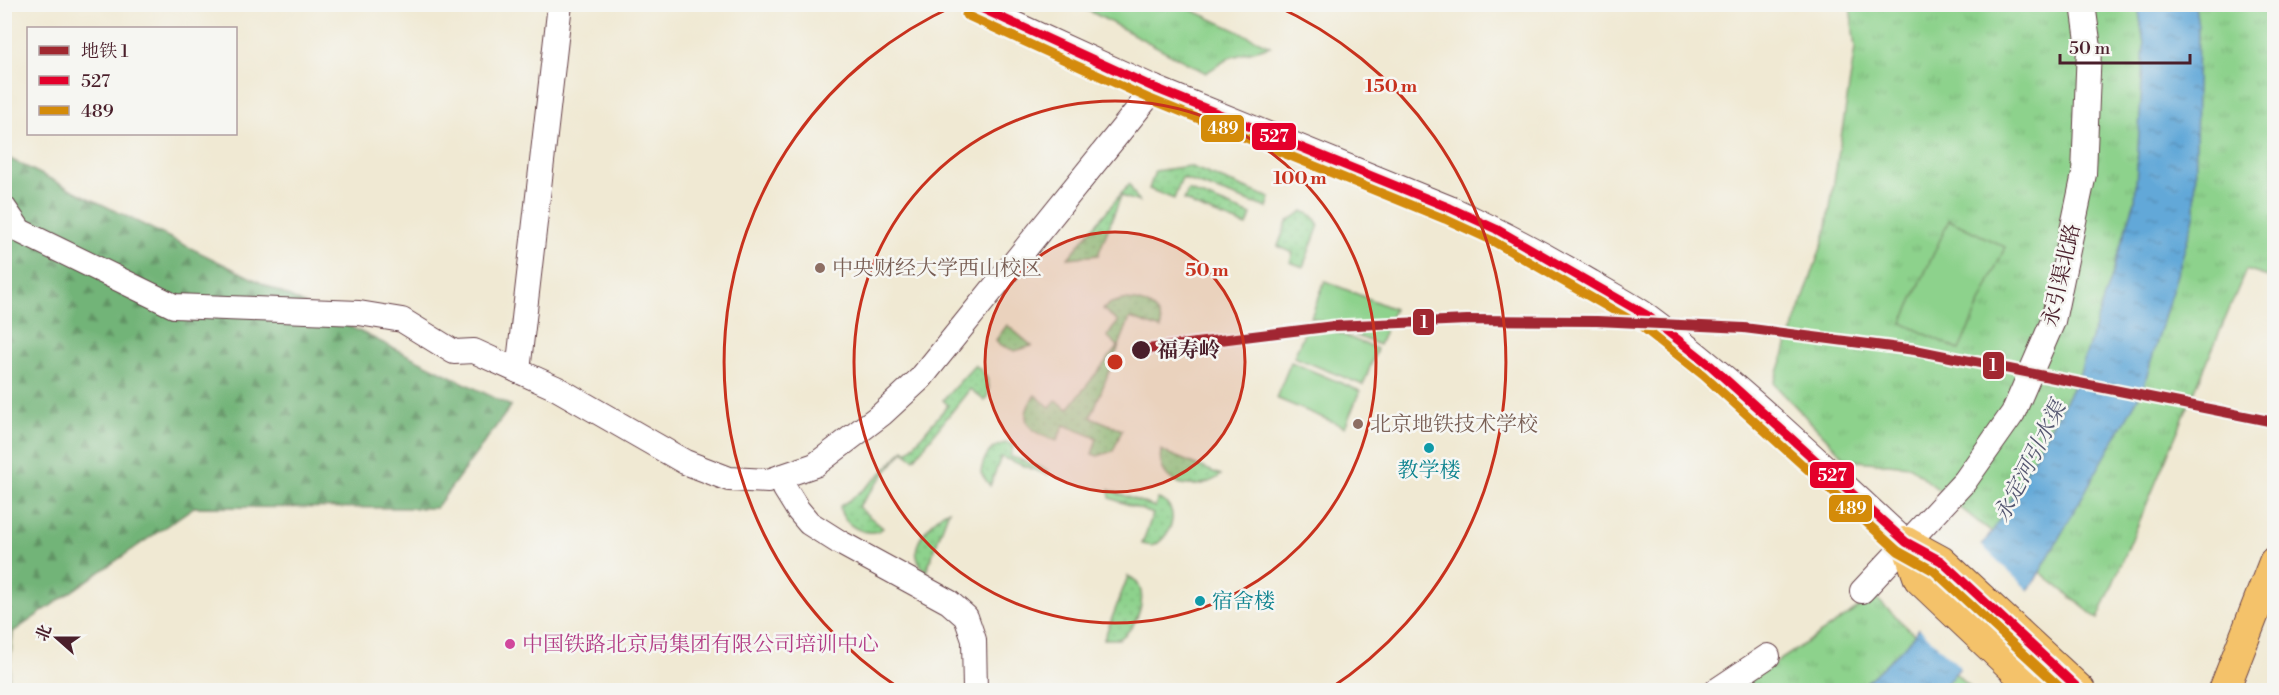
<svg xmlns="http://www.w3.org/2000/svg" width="2279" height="695" font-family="'Libre Bodoni','Noto Serif SC',serif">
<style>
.grass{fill:url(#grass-dots);stroke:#6c785c;stroke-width:1.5}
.forest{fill:url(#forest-firs);stroke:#5e6a52;stroke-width:1.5}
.park{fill:url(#park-tufts);stroke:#6c785c;stroke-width:1.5}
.pitch{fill:#8dd28c;stroke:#6c785c;stroke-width:1.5}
.water{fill:url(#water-ripples);stroke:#566482;stroke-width:1.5}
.pier{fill:#f0e9d3}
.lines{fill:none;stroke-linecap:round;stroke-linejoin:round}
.minor-casing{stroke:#633d44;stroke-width:26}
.major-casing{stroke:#633d44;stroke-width:32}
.minor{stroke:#fff;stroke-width:24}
.major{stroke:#f4c26a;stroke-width:30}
.bus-1-casing{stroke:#f6f6f2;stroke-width:14}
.bus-2-casing{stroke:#f6f6f2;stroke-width:14}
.bus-1{stroke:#e4002b;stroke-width:9}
.bus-2{stroke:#d48b09;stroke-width:9}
.metro-1-casing{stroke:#f6f6f2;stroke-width:15}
.metro-1{stroke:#a12830;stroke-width:10}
.ring{fill:none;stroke:#c8321e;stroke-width:3}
.education-dot{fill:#8d6e63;stroke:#f6f6f2;stroke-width:2}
.stop-dot{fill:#4a1f2b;stroke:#f6f6f2;stroke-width:2}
.culture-dot{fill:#0f9aa8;stroke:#f6f6f2;stroke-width:2}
.hotel-dot{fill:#d1479c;stroke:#f6f6f2;stroke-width:2}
.labels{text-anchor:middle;stroke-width:5;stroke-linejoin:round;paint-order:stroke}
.education-label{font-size:21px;fill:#785e54;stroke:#f6f6f2;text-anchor:start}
.street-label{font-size:21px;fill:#4a1f2b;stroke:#f6f6f2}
.stop-label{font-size:21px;font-weight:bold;fill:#4a1f2b;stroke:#f6f6f2;text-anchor:start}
.culture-label{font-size:21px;fill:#0d838f;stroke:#f6f6f2}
.hotel-label{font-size:21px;fill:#b23c85;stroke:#f6f6f2;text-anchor:start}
.water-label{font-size:22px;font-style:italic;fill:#545670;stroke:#f6f6f2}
.centre{fill:#c8321e;stroke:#f6f6f2;stroke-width:3}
.ring-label{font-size:18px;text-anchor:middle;font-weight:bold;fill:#c8321e;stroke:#f6f6f2;stroke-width:5;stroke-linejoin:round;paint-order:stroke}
.line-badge{stroke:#f6f6f2;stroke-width:2}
.badge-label{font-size:16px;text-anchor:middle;font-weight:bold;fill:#fff}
</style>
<defs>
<pattern id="grass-dots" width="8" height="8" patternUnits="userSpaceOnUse" patternTransform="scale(1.5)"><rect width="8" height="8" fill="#8dd28c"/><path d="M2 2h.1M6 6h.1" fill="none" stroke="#7bb479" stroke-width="1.8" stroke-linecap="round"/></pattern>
<pattern id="forest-firs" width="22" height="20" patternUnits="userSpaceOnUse" patternTransform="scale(1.5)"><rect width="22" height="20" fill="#72b478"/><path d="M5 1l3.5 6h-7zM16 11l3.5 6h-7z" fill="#609263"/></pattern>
<pattern id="park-tufts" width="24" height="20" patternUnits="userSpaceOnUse" patternTransform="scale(1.5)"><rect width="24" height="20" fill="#8dd28c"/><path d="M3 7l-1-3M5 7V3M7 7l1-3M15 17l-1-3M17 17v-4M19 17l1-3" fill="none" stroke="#7bb479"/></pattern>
<pattern id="water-ripples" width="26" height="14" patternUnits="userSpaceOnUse" patternTransform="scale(1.5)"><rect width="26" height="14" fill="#62a8d8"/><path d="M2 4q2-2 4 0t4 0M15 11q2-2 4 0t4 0" fill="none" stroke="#5388af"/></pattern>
</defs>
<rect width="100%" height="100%" fill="#f6f6f2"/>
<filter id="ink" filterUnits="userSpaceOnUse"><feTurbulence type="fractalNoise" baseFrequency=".0167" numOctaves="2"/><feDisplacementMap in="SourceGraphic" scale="12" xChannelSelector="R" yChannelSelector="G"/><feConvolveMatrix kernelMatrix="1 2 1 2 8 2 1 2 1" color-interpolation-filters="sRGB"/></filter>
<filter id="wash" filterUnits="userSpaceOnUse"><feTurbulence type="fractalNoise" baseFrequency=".008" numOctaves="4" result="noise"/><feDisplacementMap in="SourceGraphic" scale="24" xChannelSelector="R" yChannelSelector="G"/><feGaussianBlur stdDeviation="1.35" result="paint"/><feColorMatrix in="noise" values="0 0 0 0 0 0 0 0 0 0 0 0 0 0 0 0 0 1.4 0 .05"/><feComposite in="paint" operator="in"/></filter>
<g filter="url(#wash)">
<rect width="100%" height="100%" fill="#f0e9d3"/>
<g class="grass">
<polygon points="1189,166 1270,198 1267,208 1182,178 1174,199 1149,189 1155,171"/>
<polygon points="1129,184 1139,202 1121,196 1098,255 1068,258"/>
<polygon points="1188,190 1251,215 1247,226 1192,205 1192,203 1184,200"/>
<polygon points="1303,211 1313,216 1319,225 1303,267 1290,262 1293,253 1278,246 1287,222"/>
<path d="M1122 300C1140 299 1163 307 1161 329L1130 318 1091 417 1122 430 1113 451 1098 456 1092 454 1097 438 1064 425 1057 441C1031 433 1015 422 1035 395L1050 407 1056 400 1068 409 1118 346 1107 336 1118 322 1103 309 1111 303Z"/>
<polygon points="1007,325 1032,346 1015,351 1000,345 996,340"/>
<path d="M975 365C988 375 993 385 985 401L970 389 914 459 903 451 858 507 883 528C869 540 840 525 840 506 865 491 885 471 904 449L908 452 948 405 943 400Z"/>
<path d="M1006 443 1014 445 1010 456 1048 470V475L1001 457 990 486 981 473C983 457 990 446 1006 443Z"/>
<path d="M1161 450 1167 453 1221 475C1198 494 1155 487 1161 450Z"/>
<path d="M1109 490 1155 507 1158 499C1183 506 1171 539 1152 546L1142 544 1153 514 1110 498Z"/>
<path d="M949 510 926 572C912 556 914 545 927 529 934 521 939 514 949 510Z"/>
<path d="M1128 576C1154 587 1138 628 1119 639H1104Z"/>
</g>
<polygon class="forest" points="4,156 511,406 436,508 194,507 13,632 8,690 5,690"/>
<g class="park">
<polygon points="1078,5 1181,5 1270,46 1229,58 1206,73"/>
<polygon points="1850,5 2274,5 2274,279 2246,270 2098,619 1909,466 1847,460 1774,384 1826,233 1855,48"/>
<polygon points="1875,597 1973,690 1735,690"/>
</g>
<g class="pitch">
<polygon points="1949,220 2005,247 1959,350 1902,323"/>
<polygon points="1325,281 1394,309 1379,345 1311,317"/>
<polygon points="1309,321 1377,349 1363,385 1294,357"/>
<polygon points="1291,362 1360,391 1345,427 1276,398"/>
</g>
<polygon class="water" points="2138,5 2195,5 2198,26 2195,214 2143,389 2033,584 1946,684 1938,690 1858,690 1907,644 1994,529 2079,376 2135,201 2144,45"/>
<polygon class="pier" points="1979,543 2030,592 1962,669 1917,626"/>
</g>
<g filter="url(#ink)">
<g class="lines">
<g class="minor-casing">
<g id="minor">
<path d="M971 4 1155 88 1450 208C1498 230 1545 255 1591 282 1610 294 1631 304 1649 317 1741 385 1823 466 1906 542"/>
<polyline points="4,208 20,231 174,306 359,313 402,320 454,352 474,351 556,388 685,462 729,479 768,481 815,465 882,414 921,378 1155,88"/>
<polyline points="518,371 560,4"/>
<polyline points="782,476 785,489 798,510 809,523 839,542 949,602 966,617 974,640 975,690"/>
<polyline points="1862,591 1965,481 2013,413 2053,321 2084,174 2089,48 2083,4"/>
<polyline points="1717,690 1768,656"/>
</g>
</g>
<g class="major-casing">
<g id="major">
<polyline points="1906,542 1941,561 2080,690"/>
<polyline points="1906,542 1919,579 2036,690"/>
<polyline points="2224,690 2274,562"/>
</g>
</g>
<use href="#minor" class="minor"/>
<use href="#major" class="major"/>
<g class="bus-1-casing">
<polyline id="bus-1" points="972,4 1155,88 1450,208 1496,229 1648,316 1711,366 1906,542 1941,561 2080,690"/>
</g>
<g class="bus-2-casing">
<polyline id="bus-2" points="966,15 1150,99 1445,219 1491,240 1641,326 1703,375 1898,551 1934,571 2063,690"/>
</g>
<use href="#bus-1" class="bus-1"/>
<use href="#bus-2" class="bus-2"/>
<g class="metro-1-casing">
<polyline id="metro-1" points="1139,350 1334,326 1467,320 1597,321 1744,328 1915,350 2274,422"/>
</g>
<use href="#metro-1" class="metro-1"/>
</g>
</g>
<circle cx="1115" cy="362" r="130" fill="#c8321e" fill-opacity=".12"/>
<g class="ring">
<circle cx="1115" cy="362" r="130"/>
<circle cx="1115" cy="362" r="261"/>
<path d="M902 690A391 391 0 0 1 956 5M1274 5A391 391 0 0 1 1328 690"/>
</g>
<g class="education-dot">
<circle cx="820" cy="268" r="6"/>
<circle cx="1358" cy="424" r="6"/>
</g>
<circle class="stop-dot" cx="1141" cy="350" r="10"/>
<g class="culture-dot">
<circle cx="1429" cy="448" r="6"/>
<circle cx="1200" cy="601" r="6"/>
</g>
<circle class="hotel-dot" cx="510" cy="644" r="6"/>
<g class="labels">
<g class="education-label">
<text x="832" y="275">中央财经大学西山校区</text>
<text x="1370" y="431">北京地铁技术学校</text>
</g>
<g class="street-label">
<text transform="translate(2061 275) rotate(-77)" y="7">永引渠北路</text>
</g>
<g class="stop-label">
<text x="1157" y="357">福寿岭</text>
</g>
<g class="culture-label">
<text x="1429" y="477">教学楼</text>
<text x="1212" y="608" text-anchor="start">宿舍楼</text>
</g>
<g class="hotel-label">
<text x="522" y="651">中国铁路北京局集团有限公司培训中心</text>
</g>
<g class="water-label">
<text transform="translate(2029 461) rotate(-63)" y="8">永定河引水渠</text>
</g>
</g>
<circle cx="1115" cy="362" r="9" class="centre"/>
<g class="ring-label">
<text x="1391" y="92">150 m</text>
<text x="1300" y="184">100 m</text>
<text x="1207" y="276">50 m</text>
</g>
<g class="line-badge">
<rect x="1200" y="114" width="45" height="29" rx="6" fill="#d48b09"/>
<rect x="1251" y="122" width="46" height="29" rx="6" fill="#e4002b"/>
<rect x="1412" y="308" width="23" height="28" rx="6" fill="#a12830"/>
<rect x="1982" y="351" width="23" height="29" rx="6" fill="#a12830"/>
<rect x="1809" y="461" width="46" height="28" rx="6" fill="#e4002b"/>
<rect x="1828" y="494" width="45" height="29" rx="6" fill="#d48b09"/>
</g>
<g class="badge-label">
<text x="1223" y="134">489</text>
<text x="1274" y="142">527</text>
<text x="1424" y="328">1</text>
<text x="1993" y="371">1</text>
<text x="1832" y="481">527</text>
<text x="1851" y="514">489</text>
</g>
<rect width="2279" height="695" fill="none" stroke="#f6f6f2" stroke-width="24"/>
<rect x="27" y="27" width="210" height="108" fill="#f6f6f2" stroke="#b1a0a2" stroke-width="1.5"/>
<rect x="39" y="46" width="30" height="9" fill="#a12830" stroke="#b1a0a2" stroke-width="1.5"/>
<text x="81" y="57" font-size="18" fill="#4a1f2b">地铁 1</text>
<rect x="39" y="76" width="30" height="9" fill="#e4002b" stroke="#b1a0a2" stroke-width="1.5"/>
<text x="81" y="87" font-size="18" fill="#4a1f2b">527</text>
<rect x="39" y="106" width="30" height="9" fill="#d48b09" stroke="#b1a0a2" stroke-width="1.5"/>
<text x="81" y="117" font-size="18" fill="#4a1f2b">489</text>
<g transform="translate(57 638) rotate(291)" stroke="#f6f6f2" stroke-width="4.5" paint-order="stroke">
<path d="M0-4.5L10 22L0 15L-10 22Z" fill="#4a1f2b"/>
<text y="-9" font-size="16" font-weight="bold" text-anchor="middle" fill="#4a1f2b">北</text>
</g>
<path d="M2060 54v9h130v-9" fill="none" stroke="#4a1f2b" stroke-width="3"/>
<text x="2069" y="54" font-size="18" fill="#4a1f2b" stroke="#f6f6f2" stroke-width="4.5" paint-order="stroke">50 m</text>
</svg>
